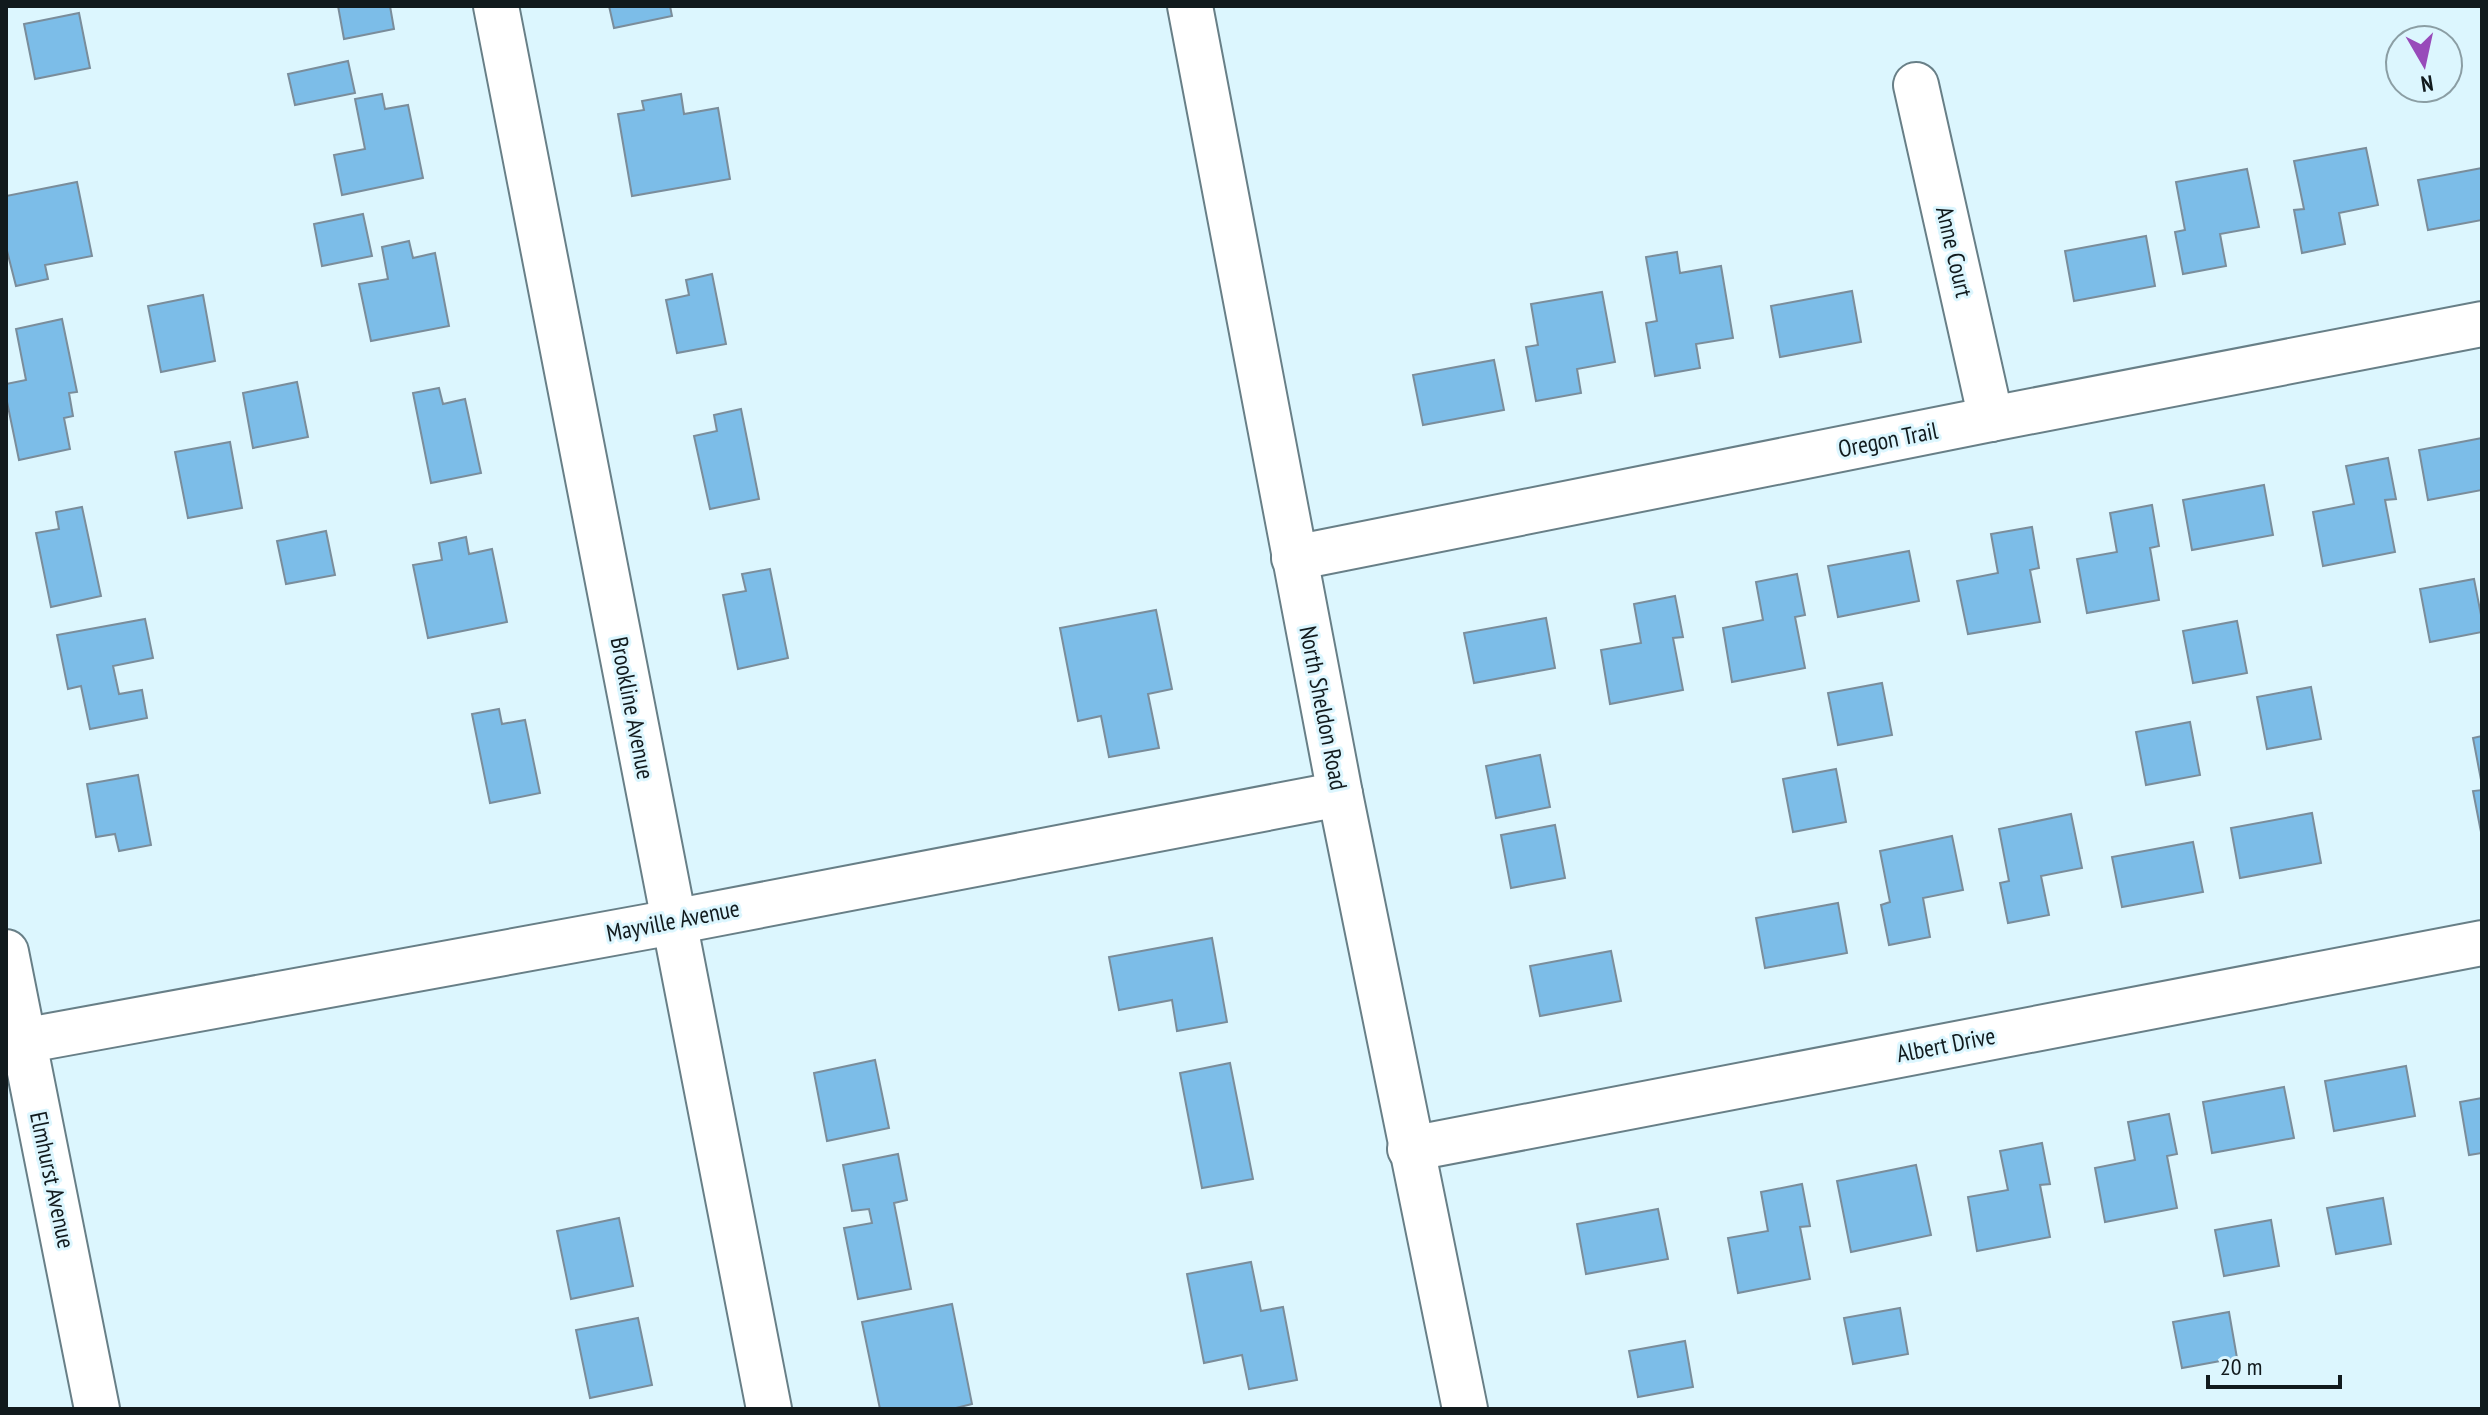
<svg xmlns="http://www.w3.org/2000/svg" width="2488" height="1415" font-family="'PT Sans Narrow',sans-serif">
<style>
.building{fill:#7cbde8;stroke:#7a8d9b;stroke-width:2}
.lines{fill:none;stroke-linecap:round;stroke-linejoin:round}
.minor-casing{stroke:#687f87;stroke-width:48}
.major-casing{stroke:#687f87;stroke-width:48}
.minor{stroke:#fff;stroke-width:44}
.major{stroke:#fff;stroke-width:44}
.labels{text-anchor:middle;stroke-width:6;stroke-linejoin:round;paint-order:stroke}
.street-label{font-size:24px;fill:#111a1d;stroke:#dcf6fe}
</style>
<rect width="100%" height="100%" fill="#dcf6fe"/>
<g class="building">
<polygon points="338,6 390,6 394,29 344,39"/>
<polygon points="609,6 670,6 672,16 614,28"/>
<polygon points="79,13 90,68 35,79 24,24"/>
<polygon points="348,61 355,93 295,105 288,74"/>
<polygon points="382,94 385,109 408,105 423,178 342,195 334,155 365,149 355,99"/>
<polygon points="681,94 684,114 718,108 730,179 632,196 618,114 644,110 642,101"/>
<polygon points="2366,148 2378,205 2339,213 2345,244 2302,253 2294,210 2304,209 2294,161"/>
<polygon points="2482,168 2482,220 2428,230 2418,180"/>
<polygon points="2247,169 2259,227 2220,234 2226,266 2183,274 2175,232 2185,230 2176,182"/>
<polygon points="77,182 92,256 45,265 48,279 16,286 6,247 6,196"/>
<polygon points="363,214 372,256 322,266 314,224"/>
<polygon points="2146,236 2155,286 2074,301 2065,251"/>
<polygon points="409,241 413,258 435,253 449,326 371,341 359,284 388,279 382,247"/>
<polygon points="1677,252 1680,273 1721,266 1733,338 1696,344 1700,368 1655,376 1646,323 1657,321 1646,257"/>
<polygon points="712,274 726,344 677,353 666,300 689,295 686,280"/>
<polygon points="1852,291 1861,342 1780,357 1771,306"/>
<polygon points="1602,292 1615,362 1577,369 1581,393 1536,401 1526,347 1538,345 1531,304"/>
<polygon points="203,295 215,361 161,372 148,306"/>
<polygon points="62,319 77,392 69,393 73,416 64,418 70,449 19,460 6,397 6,384 26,380 16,329"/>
<polygon points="1494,360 1504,410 1423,425 1413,375"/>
<polygon points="297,382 308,437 253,448 243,393"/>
<polygon points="439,388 443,404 465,399 481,473 431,483 413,393"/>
<polygon points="741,409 759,499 710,509 694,436 717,431 714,415"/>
<polygon points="2482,438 2482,490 2428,500 2419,450"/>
<polygon points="230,442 242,508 188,518 175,452"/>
<polygon points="2388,458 2396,499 2385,500 2395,552 2323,566 2313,512 2354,504 2346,466"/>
<polygon points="2264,485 2273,535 2192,550 2183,500"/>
<polygon points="2152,505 2159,546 2150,548 2159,600 2087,613 2077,559 2117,552 2110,513"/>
<polygon points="82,507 101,596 51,607 36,533 59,529 56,512"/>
<polygon points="2032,527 2039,568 2030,570 2040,622 1968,634 1957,581 1998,573 1991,534"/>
<polygon points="326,531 335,575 286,584 277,541"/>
<polygon points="466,537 469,554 492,549 507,622 428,638 413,565 442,560 439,543"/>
<polygon points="1909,551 1919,601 1838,617 1828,566"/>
<polygon points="770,569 788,658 738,669 723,595 746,591 742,574"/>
<polygon points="1797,574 1805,615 1795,617 1805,668 1732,682 1723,628 1763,620 1756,582"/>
<polygon points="2474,579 2482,620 2482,632 2430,642 2420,589"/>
<polygon points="1675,596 1683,637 1673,638 1683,690 1610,704 1601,650 1641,643 1634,604"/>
<polygon points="1156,610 1172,689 1148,694 1159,748 1109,757 1101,716 1078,721 1060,628"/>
<polygon points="1546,618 1555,668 1474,683 1464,633"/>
<polygon points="145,619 153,658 113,666 119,694 142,690 147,718 90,729 81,686 68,689 57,635"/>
<polygon points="2237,621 2247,673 2193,683 2183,631"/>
<polygon points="1882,683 1892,735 1838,745 1828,693"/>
<polygon points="2311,687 2321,739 2267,749 2257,697"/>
<polygon points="499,709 502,724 525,720 540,793 490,803 472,714"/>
<polygon points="2190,722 2200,775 2146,785 2136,732"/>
<polygon points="2482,736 2482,785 2473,738"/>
<polygon points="1540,755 1550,807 1496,818 1486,766"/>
<polygon points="1836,769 1846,822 1793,832 1783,779"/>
<polygon points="138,775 151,845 119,851 115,834 96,837 87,784"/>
<polygon points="2482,790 2482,832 2481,832 2473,791"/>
<polygon points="2312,813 2321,863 2240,878 2231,828"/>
<polygon points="2071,814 2082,868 2041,876 2049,915 2008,923 2000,883 2009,881 1999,829"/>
<polygon points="1555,825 1565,878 1511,888 1501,835"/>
<polygon points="1952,836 1963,890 1923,898 1930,937 1889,945 1881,905 1890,902 1880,851"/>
<polygon points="2193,842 2203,892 2122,907 2112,857"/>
<polygon points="1838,903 1847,953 1765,968 1756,918"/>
<polygon points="1212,938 1227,1022 1177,1031 1172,1000 1119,1010 1109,957"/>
<polygon points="1611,951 1621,1001 1540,1016 1530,966"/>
<polygon points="875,1060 889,1128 827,1141 814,1073"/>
<polygon points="1230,1063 1253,1179 1202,1188 1180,1073"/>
<polygon points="2406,1066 2415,1116 2334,1131 2325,1081"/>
<polygon points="2284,1087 2294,1138 2212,1153 2203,1102"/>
<polygon points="2482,1098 2482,1153 2469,1155 2460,1102"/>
<polygon points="2169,1114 2177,1154 2167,1156 2177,1208 2105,1222 2095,1168 2135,1160 2128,1122"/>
<polygon points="2042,1143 2050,1184 2040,1185 2050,1237 1977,1251 1968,1197 2008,1190 2000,1151"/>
<polygon points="898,1154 907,1200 894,1203 911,1289 858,1299 844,1228 872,1223 869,1209 852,1211 843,1165"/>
<polygon points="1916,1165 1931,1235 1851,1252 1837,1181"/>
<polygon points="1802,1184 1810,1226 1800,1227 1810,1279 1738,1293 1728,1238 1768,1231 1761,1192"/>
<polygon points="2383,1198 2391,1244 2336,1254 2327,1208"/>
<polygon points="1658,1209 1668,1259 1586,1274 1577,1224"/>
<polygon points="619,1218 633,1286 571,1299 557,1231"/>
<polygon points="2271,1220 2279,1266 2224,1276 2215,1230"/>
<polygon points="1251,1262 1261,1311 1283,1307 1297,1380 1249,1389 1242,1355 1204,1363 1187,1274"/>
<polygon points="952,1304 972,1404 952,1409 880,1409 862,1322"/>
<polygon points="1900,1308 1908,1354 1853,1364 1844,1318"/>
<polygon points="2229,1312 2237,1358 2182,1368 2173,1322"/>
<polygon points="638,1318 652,1385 590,1398 576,1330"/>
<polygon points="1685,1341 1693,1387 1638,1397 1629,1351"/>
</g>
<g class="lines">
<g class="minor-casing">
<g id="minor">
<polyline points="496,6 769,1409"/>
<polyline points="1916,85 1991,419"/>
<polyline points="1294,558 1991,419 2482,324"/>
<polyline points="6,952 97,1409"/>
<polyline points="6,1044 673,922 1340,794"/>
<polyline points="1410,1149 2482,943"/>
</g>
</g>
<g class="major-casing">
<polyline id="major" points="1190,6 1340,794 1465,1409"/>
</g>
<use href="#minor" class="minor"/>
<use href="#major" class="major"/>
</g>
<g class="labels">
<g class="street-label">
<text transform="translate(1954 252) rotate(77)" y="8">Anne Court</text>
<text transform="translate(1888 440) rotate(-11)" y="8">Oregon Trail</text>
<text transform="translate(632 708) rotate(79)" y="8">Brookline Avenue</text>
<text transform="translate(1323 708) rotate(79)" y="8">North Sheldon Road</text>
<text transform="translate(673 921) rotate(-11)" y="8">Mayville Avenue</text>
<text transform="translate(1946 1045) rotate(-11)" y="8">Albert Drive</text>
<text transform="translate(52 1180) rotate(78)" y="8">Elmhurst Avenue</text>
</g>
</g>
<rect width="2488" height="1415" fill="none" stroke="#111a1d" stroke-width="16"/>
<g transform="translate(2424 64) rotate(171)"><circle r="38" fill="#dcf6fe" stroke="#8b9ea4" stroke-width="2"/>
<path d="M0-6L14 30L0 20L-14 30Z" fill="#984aba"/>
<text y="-12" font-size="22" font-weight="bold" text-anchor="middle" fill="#111a1d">N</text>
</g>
<path d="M2208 1375v12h132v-12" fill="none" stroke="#111a1d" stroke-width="4"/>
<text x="2220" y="1375" font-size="24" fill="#111a1d" stroke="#dcf6fe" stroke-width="6" paint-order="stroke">20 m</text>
</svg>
